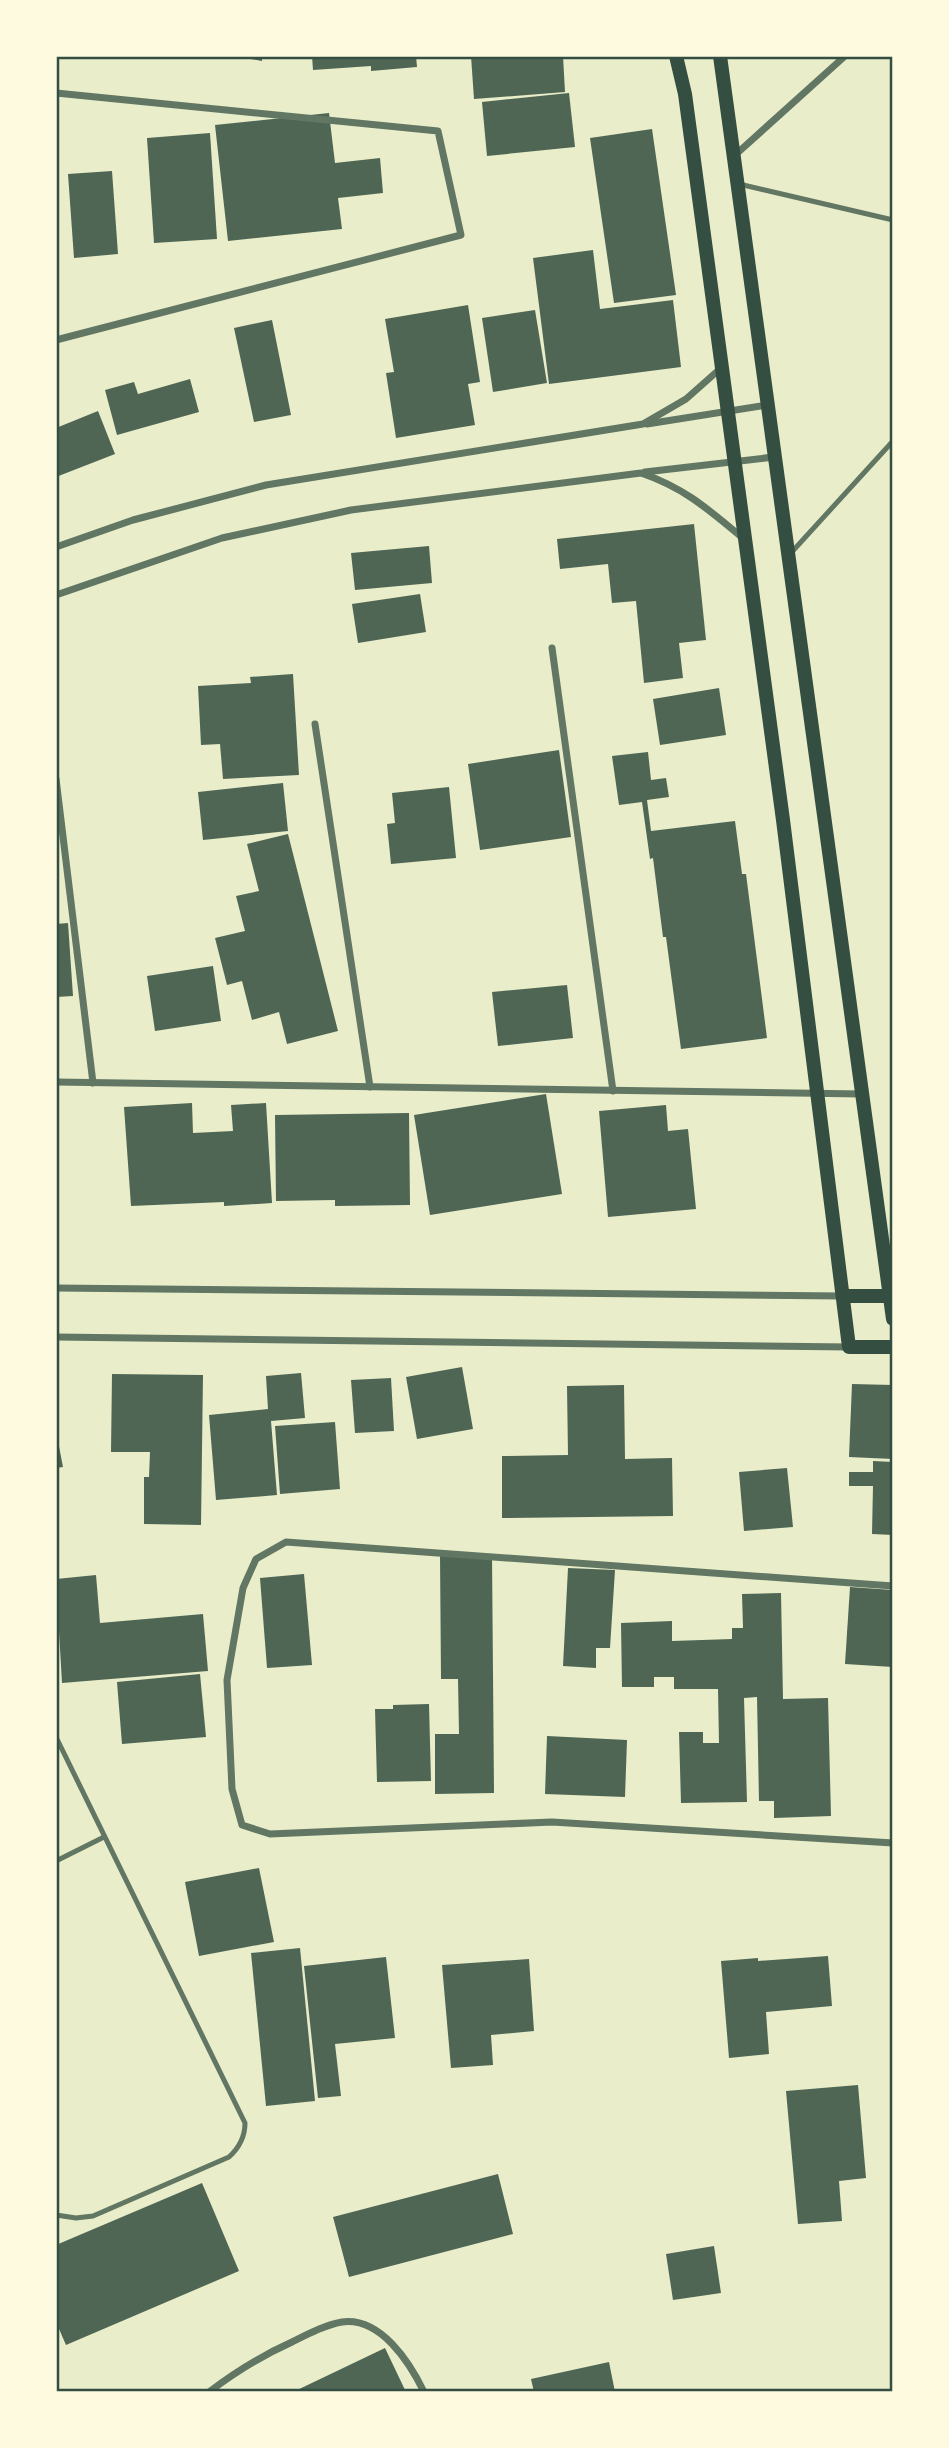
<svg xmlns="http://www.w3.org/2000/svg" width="949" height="2448" font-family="'IBM Plex Sans',sans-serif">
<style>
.building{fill:#4f6655}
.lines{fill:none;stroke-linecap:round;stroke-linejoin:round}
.service{stroke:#617663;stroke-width:5}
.minor{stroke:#617663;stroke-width:7}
.secondary{stroke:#344e41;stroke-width:14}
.neatline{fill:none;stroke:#344e41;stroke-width:2.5}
</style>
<rect width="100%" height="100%" fill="#e9edc9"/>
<g class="building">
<polygon points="235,56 262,56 262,61"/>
<polygon points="312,56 416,56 417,67 371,71 371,66 313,70"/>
<polygon points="471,56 563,56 565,92 474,99"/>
<polygon points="569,93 575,147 487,156 482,102"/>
<polygon points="329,113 335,163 380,158 383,193 338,198 342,229 228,241 215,125"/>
<polygon points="652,129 676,295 614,303 590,138"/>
<polygon points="210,133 217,239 154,243 147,138"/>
<polygon points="112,171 118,254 74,258 68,174"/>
<polygon points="593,250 600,309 673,300 681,367 549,384 533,258"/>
<polygon points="468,305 480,382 468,384 475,425 396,438 386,373 394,372 385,319"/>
<polygon points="535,310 547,383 493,392 482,318"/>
<polygon points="272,320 291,415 254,422 234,328"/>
<polygon points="190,379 199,412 117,435 105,390 134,382 138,394"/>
<polygon points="98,411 115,454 56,477 56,428"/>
<polygon points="694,524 706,640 679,643 683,678 644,683 636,601 612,603 608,564 560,569 557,539"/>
<polygon points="429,546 432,583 355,590 351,553"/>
<polygon points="420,594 426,632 358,643 352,604"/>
<polygon points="293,674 299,775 223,779 220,744 201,745 198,686 251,683 250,677"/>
<polygon points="719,688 726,735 660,745 653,699"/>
<polygon points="559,750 571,837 480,850 468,764"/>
<polygon points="648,752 651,780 666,778 669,797 647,800 651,831 735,821 742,874 746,874 767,1038 681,1049 666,937 663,937 653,858 650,859 642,802 619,805 612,756"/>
<polygon points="283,783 288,831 203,840 198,792"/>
<polygon points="449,787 456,858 391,864 387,824 395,823 392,793"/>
<polygon points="288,834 338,1031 287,1044 279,1012 252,1020 242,981 227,985 215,938 245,931 236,896 259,891 247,844"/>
<polygon points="68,923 73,996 56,997 56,924"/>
<polygon points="213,966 221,1021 155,1031 147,976"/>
<polygon points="567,985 573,1038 498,1046 492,992"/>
<polygon points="546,1094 562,1194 430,1215 414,1115"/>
<polygon points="192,1103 193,1133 233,1131 231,1105 266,1103 272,1203 224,1206 224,1202 131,1206 124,1107"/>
<polygon points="666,1105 668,1131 688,1129 696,1209 608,1217 599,1111"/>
<polygon points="409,1113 410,1205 335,1206 335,1200 276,1201 275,1115"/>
<polygon points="462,1367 473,1429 417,1439 406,1377"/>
<polygon points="301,1373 305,1418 271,1421 277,1495 216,1500 209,1415 268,1409 266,1376"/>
<polygon points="112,1374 203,1375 201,1525 144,1524 144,1477 149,1477 150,1452 111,1452"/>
<polygon points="391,1378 394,1431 355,1433 351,1380"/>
<polygon points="852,1384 893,1385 893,1459 849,1457"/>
<polygon points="624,1385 625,1459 672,1458 673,1516 502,1518 502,1456 568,1455 567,1386"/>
<polygon points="335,1422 340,1489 280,1494 275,1426"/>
<polygon points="56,1431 63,1467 56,1468"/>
<polygon points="873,1461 893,1462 893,1535 872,1534 873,1486 849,1486 849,1472 873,1472"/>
<polygon points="787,1468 793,1527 744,1531 739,1472"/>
<polygon points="440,1555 492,1555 494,1793 435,1794 435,1734 459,1734 458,1679 441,1679"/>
<polygon points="568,1568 615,1570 610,1648 596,1648 596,1668 563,1666"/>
<polygon points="304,1574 312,1665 267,1668 260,1578"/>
<polygon points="96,1575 100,1623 203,1614 208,1671 62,1683 56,1579"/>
<polygon points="850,1587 893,1590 893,1667 845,1664"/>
<polygon points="781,1593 783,1699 828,1698 831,1816 774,1818 774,1801 759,1801 757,1697 744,1698 747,1802 681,1803 679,1732 703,1732 703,1743 719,1743 718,1689 674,1689 674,1677 654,1677 654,1687 622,1687 621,1623 672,1621 672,1641 732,1639 732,1628 743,1628 742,1594"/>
<polygon points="200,1674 206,1737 122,1744 117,1682"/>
<polygon points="429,1704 431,1781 377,1782 375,1709 393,1709 393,1705"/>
<polygon points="547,1736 627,1740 625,1797 545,1794"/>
<polygon points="259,1868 274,1942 199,1956 185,1882"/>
<polygon points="300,1948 315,2101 266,2106 251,1953"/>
<polygon points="828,1956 832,2006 766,2012 769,2054 729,2058 721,1961 758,1958 758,1961"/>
<polygon points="386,1957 395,2038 335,2044 341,2096 318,2098 304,1966"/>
<polygon points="529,1959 534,2031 491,2035 493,2065 451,2068 442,1965"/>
<polygon points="858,2085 866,2178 839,2181 842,2221 798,2224 786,2091"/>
<polygon points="498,2174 513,2234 349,2277 333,2217"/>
<polygon points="202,2183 239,2271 66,2345 56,2322 56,2245"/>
<polygon points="714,2246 721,2293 673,2300 666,2254"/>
<polygon points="385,2348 406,2392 293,2392"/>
<polygon points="609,2362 615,2392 534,2392 531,2379"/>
</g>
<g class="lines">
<g class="service">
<polyline points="739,184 893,220"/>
<polyline points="790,554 893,441"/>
<path d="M56 1737 245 2123C245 2137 240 2147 229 2157L93 2216 76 2218 56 2215"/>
<polyline points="56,1861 104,1837"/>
</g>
<g class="minor">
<polyline points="56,93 438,131 461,235 56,340"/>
<polyline points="734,156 845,56"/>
<polyline points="647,424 767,405"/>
<polyline points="645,472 774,457"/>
<polyline points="56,547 133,520 266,485 643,424 686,399 721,368"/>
<path d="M56 595 222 538 351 510 641 473C685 488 709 510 744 539"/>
<polyline points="552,648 613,1091"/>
<polyline points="315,724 370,1087"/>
<polyline points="56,779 93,1083"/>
<polyline points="56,1082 862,1094"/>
<polyline points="56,1288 842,1296"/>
<polyline points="56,1337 849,1347"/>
<polyline points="893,1586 286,1542 256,1559 243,1588 227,1680 232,1789 242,1825 270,1834 552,1822 893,1843"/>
<path d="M209 2392C234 2373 263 2355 292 2342 308 2334 325 2325 342 2322 381 2317 410 2363 424 2392"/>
</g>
<g class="secondary">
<polyline points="676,56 685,94 783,820 849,1347 893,1347"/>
<polyline points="720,56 893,1319"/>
<polyline points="843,1296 893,1296"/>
</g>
</g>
<rect width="949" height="2448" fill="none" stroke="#fefae0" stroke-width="116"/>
<rect x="58" y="58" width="833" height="2332" class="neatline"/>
</svg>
